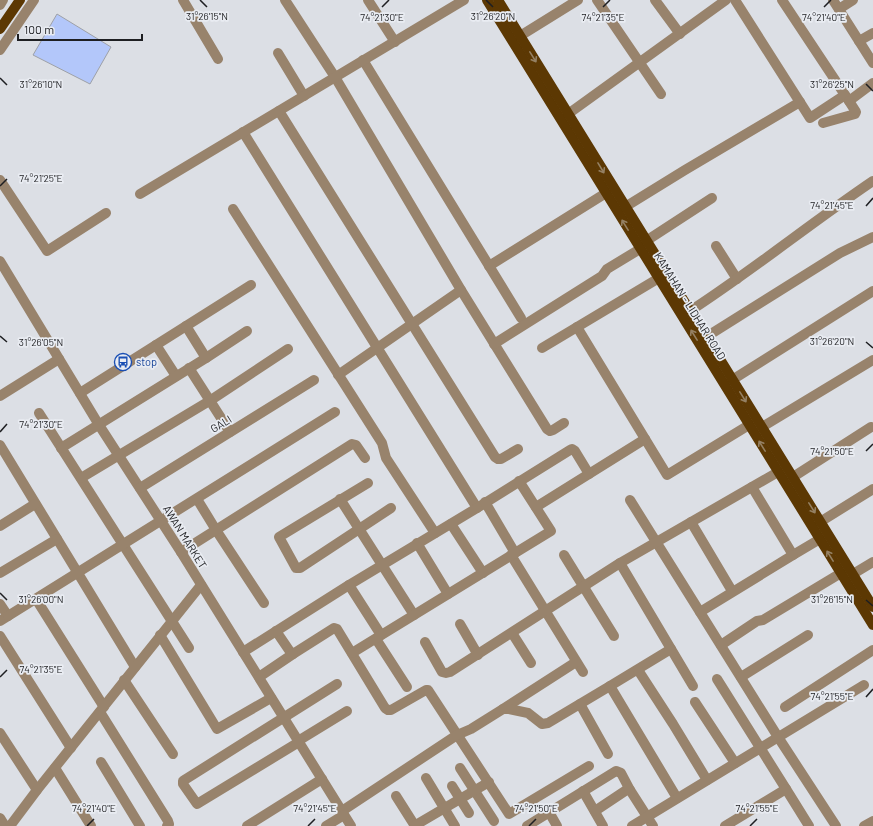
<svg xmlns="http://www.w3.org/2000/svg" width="873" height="826" font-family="Barlow,sans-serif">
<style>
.building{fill:#b3c7fa;stroke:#9ea1a7}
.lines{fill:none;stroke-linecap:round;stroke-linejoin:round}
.minor{stroke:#98836c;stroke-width:10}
.major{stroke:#5c3803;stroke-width:10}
.oneway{stroke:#948063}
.ticks{fill:none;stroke:#1e1f22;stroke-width:1.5}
.labels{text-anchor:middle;stroke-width:3.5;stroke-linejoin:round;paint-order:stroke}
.street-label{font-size:11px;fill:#1e1f22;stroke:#e9ecf2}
.transit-label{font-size:11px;fill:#164399;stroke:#e9ecf2;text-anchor:start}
.ticks-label{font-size:10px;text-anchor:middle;fill:#1e1f22;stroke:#e9ecf2;stroke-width:3.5;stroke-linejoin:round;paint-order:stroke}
</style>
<rect width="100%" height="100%" fill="#dcdfe5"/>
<polygon class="building" points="57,14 111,47 90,84 33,55"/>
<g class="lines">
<g class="minor">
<polyline points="183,0 218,59"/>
<polyline points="285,0 335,77 461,290 547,429 550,431 553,430 564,423"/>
<polyline points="368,0 395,42"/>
<polyline points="597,0 661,94"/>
<polyline points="655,0 680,34"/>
<polyline points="735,0 810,118 845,95 849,101 873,83"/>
<polyline points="782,0 845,95"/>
<polyline points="833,0 873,63"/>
<polyline points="0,5 3,0"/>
<polyline points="839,9 853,0"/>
<polyline points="520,36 578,0"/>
<polyline points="859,41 873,33"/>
<polyline points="0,50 34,0"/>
<polyline points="278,53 304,96"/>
<polyline points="363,60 521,318"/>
<polyline points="279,111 495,457 498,459 501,459 518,449"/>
<polyline points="568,114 726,0"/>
<polyline points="823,123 855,114 856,112 849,101"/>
<polyline points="243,132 477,508"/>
<polyline points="0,180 47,251 106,213"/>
<polyline points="140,194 464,0"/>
<polyline points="625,207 685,170 800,102"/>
<polyline points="233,209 382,443 386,458 435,533"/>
<polyline points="646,241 712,198"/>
<polyline points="716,246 737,279"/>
<polyline points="0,261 99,425 181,552 351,826"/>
<polyline points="489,266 606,193"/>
<path d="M690 311C753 270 811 223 873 181"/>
<polyline points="577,327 667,475 749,425"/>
<polyline points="706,337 840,253 873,237"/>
<polyline points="494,344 602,276 607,269 640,249"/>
<polyline points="156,345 176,376"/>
<polyline points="542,348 659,278"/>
<polyline points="206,358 247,331"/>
<polyline points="189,368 230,432"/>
<polyline points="338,375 461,290"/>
<polyline points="732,380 873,291"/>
<polyline points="80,393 251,285"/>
<polyline points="0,396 59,359"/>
<polyline points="39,413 189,648"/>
<polyline points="762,427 873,360"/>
<polyline points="0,445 135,667"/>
<polyline points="61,448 206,358 186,326"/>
<polyline points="793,477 871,427"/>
<polyline points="81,478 211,400 288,349"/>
<polyline points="368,483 279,537 296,568 300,568 391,508"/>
<polyline points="752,487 793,555 820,539"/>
<polyline points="140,488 314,380"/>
<polyline points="197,499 216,530 264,603"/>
<polyline points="340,499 414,615"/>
<polyline points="630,500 778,737 836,826"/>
<polyline points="536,507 645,439"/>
<polyline points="691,522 732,591"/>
<polyline points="820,522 873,489"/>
<polyline points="451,524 483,573"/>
<polyline points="0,526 35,504"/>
<polyline points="417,543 448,594"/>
<polyline points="181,552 352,444 356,445 365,458"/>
<polyline points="515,553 551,531 519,481"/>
<polyline points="511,555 583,672"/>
<polyline points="564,555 614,636"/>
<polyline points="620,563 693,686"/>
<polyline points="0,573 57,539"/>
<polyline points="853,574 873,562"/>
<polyline points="349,585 381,635"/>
<polyline points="36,599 104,707"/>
<polyline points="0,604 8,616 0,621"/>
<polyline points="700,612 793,555"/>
<polyline points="8,616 335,412"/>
<polyline points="460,624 478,655"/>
<polyline points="276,631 291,653 293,654 334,628 337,629 385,708 388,710 391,710 426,690 428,690 509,814 589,766"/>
<polyline points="512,633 531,663"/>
<polyline points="160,635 217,729 271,698"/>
<polyline points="0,636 71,748"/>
<polyline points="376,639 407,687"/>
<polyline points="425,642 442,672 446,673 450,672 620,563 778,472"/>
<polyline points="721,645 757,621 763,620 841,573"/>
<polyline points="671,649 610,686 677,798"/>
<polyline points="243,652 349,585 477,508 570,450 572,449 575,451 589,474"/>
<polyline points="352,653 515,553 485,502"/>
<polyline points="638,670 673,724 707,780"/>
<polyline points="259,677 293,654"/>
<polyline points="741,677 808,635"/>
<polyline points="717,679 786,789 725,826"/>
<polyline points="124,680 173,754"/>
<polyline points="695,702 735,763"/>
<polyline points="580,704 608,754"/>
<polyline points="785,707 873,650"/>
<polyline points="503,709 576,662"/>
<polyline points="100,712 168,821 169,824 167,826"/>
<polyline points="0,733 37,790"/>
<polyline points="298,741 347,711"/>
<polyline points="299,742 197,804 183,784 183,781 186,779 337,684"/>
<polyline points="101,762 140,826"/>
<polyline points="55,768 91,826"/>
<polyline points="460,768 494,821"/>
<polyline points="426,778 455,826"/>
<polyline points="452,786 469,813"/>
<polyline points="786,789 809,826"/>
<polyline points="583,791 603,826"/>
<polyline points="396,796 415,826"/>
<polyline points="342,811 457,735 471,729 503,709 509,709 528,713 542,724 548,723 610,686"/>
<polyline points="595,811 628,789 630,790 653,826"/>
<polyline points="549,812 557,826"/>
<polyline points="0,818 5,826"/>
<polyline points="10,826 37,790 201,585"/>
<polyline points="247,826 322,779"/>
<polyline points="326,826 344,815"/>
<polyline points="414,826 489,782"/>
<polyline points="527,826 616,771 621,773 630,790"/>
<polyline points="632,826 864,685"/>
<polyline points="864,826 873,821"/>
</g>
<g class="major">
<polyline points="487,0 873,625"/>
<polyline points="498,0 873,607"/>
<polyline points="0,29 20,0"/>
</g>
</g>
<defs><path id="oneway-shaft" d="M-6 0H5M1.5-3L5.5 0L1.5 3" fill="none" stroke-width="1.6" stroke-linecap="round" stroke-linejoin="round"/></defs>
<g class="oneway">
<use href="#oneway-shaft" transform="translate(533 57) rotate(58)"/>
<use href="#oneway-shaft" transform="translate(601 168) rotate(59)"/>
<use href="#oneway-shaft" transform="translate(625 225) rotate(-122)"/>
<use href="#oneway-shaft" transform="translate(694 335) rotate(-122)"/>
<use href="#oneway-shaft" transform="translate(743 397) rotate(58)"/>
<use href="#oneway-shaft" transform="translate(762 446) rotate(-122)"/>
<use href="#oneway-shaft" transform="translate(812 508) rotate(58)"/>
<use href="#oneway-shaft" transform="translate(830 556) rotate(-122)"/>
</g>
<path class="ticks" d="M200 0 207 7M486 0 493 7M382 7 389 0M603 7 610 0M824 7 831 0M0 78 7 85M866 84 873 91M0 186 7 179M866 206 873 198M0 336 7 342M866 342 873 348M0 432 7 424M866 451 873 444M0 593 7 600M866 600 873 606M0 677 7 670M866 697 873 689M87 826 94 819M308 826 315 819M529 826 536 819M750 826 757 819"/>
<defs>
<g id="bus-ring" transform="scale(0.9)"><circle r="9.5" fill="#e9ecf2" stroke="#1a4fb4" stroke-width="1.5"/><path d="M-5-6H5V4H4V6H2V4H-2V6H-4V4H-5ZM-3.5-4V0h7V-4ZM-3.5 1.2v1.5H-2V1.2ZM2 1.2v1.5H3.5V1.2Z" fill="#1a4fb4"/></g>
</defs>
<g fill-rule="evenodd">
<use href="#bus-ring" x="123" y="362"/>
</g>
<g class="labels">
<g class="street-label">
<text transform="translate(690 306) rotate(58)" y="4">KAMAHAN - LIDHAR ROAD</text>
<text transform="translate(221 424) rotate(-32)" y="4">GALI</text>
<text transform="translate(185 537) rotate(58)" y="4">AWAN MARKET</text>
</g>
<g class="transit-label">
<text x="136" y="366">stop</text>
</g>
</g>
<g class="ticks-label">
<text x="207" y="20">31°26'15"N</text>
<text x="493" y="20">31°26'20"N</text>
<text x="382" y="21">74°21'30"E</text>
<text x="603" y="21">74°21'35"E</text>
<text x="824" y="21">74°21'40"E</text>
<text x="832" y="88">31°26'25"N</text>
<text x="41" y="88">31°26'10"N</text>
<text x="41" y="182">74°21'25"E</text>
<text x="832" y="209">74°21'45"E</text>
<text x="832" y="345">31°26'20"N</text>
<text x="41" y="346">31°26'05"N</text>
<text x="41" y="428">74°21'30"E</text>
<text x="832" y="455">74°21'50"E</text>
<text x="832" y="603">31°26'15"N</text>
<text x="41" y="603">31°26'00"N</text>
<text x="41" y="673">74°21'35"E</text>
<text x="832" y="700">74°21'55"E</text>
<text x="94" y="812">74°21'40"E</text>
<text x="315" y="812">74°21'45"E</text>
<text x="536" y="812">74°21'50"E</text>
<text x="757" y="812">74°21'55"E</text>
</g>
<path d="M18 34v6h124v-6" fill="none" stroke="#1e1f22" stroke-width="2"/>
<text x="24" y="34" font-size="12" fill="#1e1f22" stroke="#e9ecf2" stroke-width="3" paint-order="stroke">100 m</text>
</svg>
